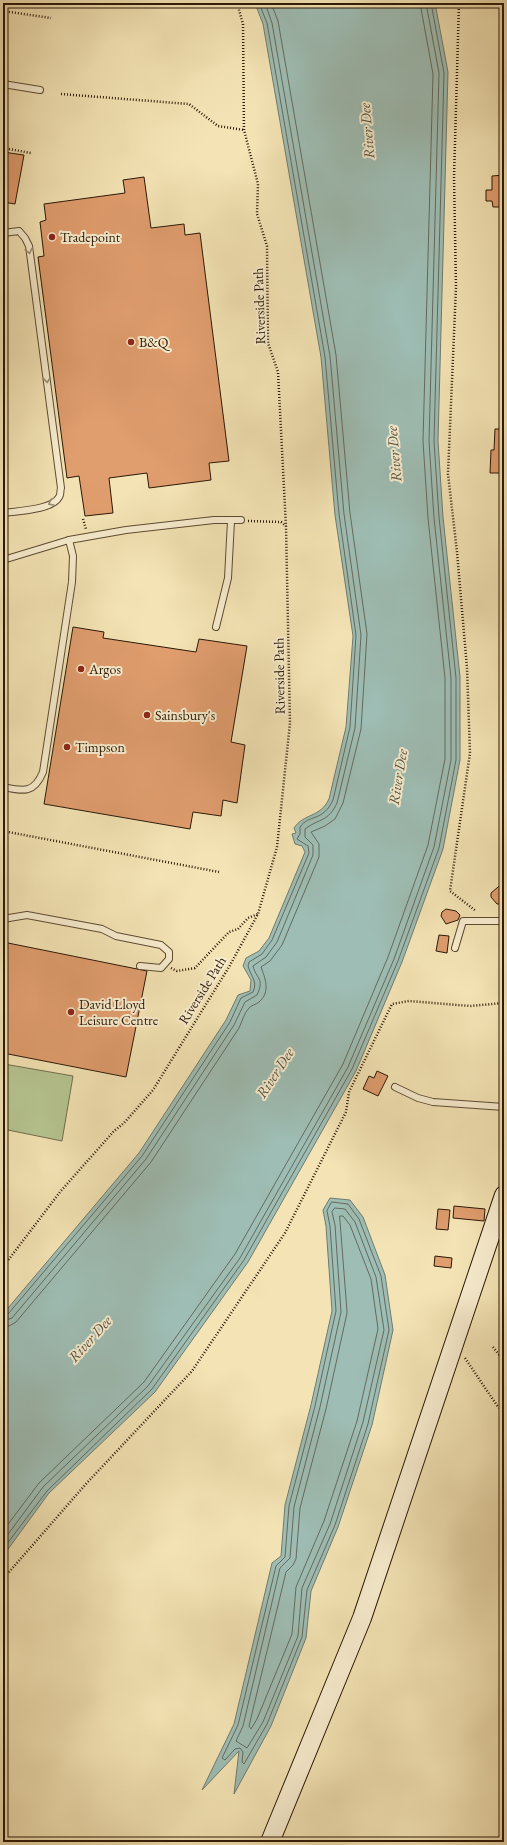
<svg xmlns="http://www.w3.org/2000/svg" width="507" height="1845" font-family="'EB Garamond',serif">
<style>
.green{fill:#b6c591;stroke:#706e4c}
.water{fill:#9ebdb4;stroke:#707b6e}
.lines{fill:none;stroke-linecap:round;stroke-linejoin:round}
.shore{stroke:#646a5d;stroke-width:1}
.building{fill:#e09d6e;stroke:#2a1806}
.lane-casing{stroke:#5c4b32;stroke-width:8}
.secondary-casing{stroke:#2a1806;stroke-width:20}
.path{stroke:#2a1806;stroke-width:2.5;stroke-dasharray:1 2;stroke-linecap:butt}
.lane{stroke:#f8edcf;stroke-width:6}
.secondary{stroke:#f8edcf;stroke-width:18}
.oneway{stroke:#9b8d75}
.poi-dot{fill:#8f2418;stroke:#f8edcf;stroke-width:1.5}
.labels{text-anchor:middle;stroke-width:4;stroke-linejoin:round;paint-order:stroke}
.poi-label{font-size:14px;fill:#2a1806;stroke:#f8edcf;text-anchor:start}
.street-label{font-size:14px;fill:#2a1806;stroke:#f8edcf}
.water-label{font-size:15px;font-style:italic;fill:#535243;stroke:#f8edcf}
</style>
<rect width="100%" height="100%" fill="#f4e4b5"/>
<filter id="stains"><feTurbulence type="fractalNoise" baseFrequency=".005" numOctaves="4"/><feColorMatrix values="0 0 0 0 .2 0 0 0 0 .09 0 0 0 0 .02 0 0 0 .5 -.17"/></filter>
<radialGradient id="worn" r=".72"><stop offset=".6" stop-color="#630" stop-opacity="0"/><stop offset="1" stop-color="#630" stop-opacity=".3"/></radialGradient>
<polygon class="green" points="4,1064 73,1076 62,1141 3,1129"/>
<g class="water">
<path d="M255 3H435L448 72 438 441 443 517 460 677V760L443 849 402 962 356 1071 248 1262 155 1392 49 1493 3 1556V1314L139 1153 226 1020 238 995 250 991 251 980 243 966 246 958 259 951 269 938 305 852 302 846 295 844 292 834 296 833 294 828C304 813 320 818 329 799L346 727 353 636 335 515 321 357 263 24Z"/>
<polygon points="330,1198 350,1200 363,1217 385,1275 393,1330 372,1425 338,1527 311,1591 306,1638 271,1726 234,1794 239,1751 202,1790 234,1724 272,1563 281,1556 285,1505 311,1405 332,1311 326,1226 323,1210"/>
</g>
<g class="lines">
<g class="shore">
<polygon points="332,1202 348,1204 359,1219 381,1276 389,1330 368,1424 335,1525 307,1590 302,1637 267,1724 244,1764 242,1762 243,1752 240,1748 235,1749 225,1760 222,1758 238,1725 276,1566 285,1557 289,1506 315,1406 336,1311 330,1226 327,1211"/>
<polygon points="335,1208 345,1209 355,1222 376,1277 384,1330 363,1422 330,1524 302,1588 298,1636 263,1722 247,1748 236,1741 243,1726 280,1568 290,1558 294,1507 320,1407 341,1312 335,1225 332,1212"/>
<polygon points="340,1216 343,1216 350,1225 371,1279 378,1329 357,1421 324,1521 296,1587 292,1634 257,1719 251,1729 249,1726 286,1572 293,1565 296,1559 300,1508 326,1409 347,1313"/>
<path d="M3 1316 8 1314 142 1156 230 1022 241 998 253 992C258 981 251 977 248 966L249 962 262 954 272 940 309 853 308 846 297 839 300 834V827C309 814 323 822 333 800L350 727 356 635 339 514 325 357 267 23 259 3"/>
<path d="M3 1321 12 1318 146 1159 234 1025 245 1002 257 995C265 978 256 979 253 966L266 957 277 942 313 855V845L305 837V829C320 818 328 822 337 803L355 728 361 635 344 514 330 356 272 23 265 3"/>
<path d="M3 1327 9 1326 16 1322 151 1162 239 1028C242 1022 244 1013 249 1008 251 1005 256 1005 259 1002 271 992 265 978 261 967L270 961 282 945 319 857V844L311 832 325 826 335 819 343 803 361 729 367 634 350 513 336 355 278 21 271 3"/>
<polyline points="3,1531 39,1483 144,1382 235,1254 343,1064 388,957 428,845 445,759 445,678 428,518 423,441 433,74 420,3"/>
<polyline points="3,1541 43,1487 148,1386 240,1258 348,1067 394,959 434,847 451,760 451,678 434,518 429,441 439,73 426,3"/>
<polyline points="3,1549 47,1491 152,1389 244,1260 352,1069 398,961 439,848 456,760 456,678 439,517 434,441 444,73 431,3"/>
</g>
</g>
<g class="building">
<polygon points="3,152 24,155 15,204 3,202"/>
<polygon points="504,175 504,207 493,207 492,201 486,201 486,190 492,190 492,176"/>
<polygon points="144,177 151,228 184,224 185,235 200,233 229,461 209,463 211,480 149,488 147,473 109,478 113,513 85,516 79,476 67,478 38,257 44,256 40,222 46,220 44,204 125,193 123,180"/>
<polygon points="495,429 504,429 504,473 490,473 491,450 494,450"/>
<polygon points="73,627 104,632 103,638 196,652 199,639 247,646 231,742 245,745 237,803 223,800 221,816 193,812 190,829 44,804"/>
<polygon points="504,882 504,904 497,904 491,897 491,893"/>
<polygon points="446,909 456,911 460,915 458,920 446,924 441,916 442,912"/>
<polygon points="439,935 449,936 447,953 436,951"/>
<polygon points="3,942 147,971 126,1077 3,1053"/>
<polygon points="377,1071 388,1076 378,1096 363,1089 369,1076 374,1078"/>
<polygon points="454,1206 485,1209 484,1221 453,1218"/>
<polygon points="438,1209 450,1210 448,1230 436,1229"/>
<polygon points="435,1256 452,1258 451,1268 434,1266"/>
</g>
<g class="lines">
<g class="lane-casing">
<g id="lane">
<polyline points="3,84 40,90"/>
<path d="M3 233 19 231 25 238 29 246 61 488C60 490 61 495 59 497 53 510 16 511 3 513"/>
<polyline points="3,560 69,540 126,530 214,520 241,520"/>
<polyline points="216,627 228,578 231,521"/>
<path d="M3 787C23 791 34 794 43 772L72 582 73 556 69 540"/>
<polyline points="3,919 27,915 102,929 116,936 161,945 169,952 169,959 161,968 140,966"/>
<polyline points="455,948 463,921 504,921"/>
<polyline points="395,1087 418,1098 433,1102 504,1107"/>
</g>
</g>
<g class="secondary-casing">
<polyline id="secondary" points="270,1842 362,1618 504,1195"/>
</g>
<g class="path">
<polyline points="459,3 454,177 456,287 448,474 457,552 467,668 470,753 450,891 476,911"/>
<polyline points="3,11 51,18"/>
<polyline points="61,94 189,104 218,126 244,130"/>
<polyline points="3,148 31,153"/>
<polyline points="83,519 86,529"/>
<polyline points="248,521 281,522 286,526"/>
<polyline points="3,831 219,872"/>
<polyline points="171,968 177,971 195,968 229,932 238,929 248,918 258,914"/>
<polyline points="3,1267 60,1192 114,1131 124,1123 153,1090 229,967 258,914 277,847 290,723 286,527 278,372 268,343 267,246 257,214 258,184 244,130 243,24 237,3"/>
<polyline points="493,1347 504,1361"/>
<polyline points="465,1358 498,1407 504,1410"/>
<polyline points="3,1579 85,1485 192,1371 285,1233 346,1112 349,1092 392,1004 409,1001 470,1006 504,1003"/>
</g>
<use href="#lane" class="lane"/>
<use href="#secondary" class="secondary"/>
</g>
<defs><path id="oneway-chevron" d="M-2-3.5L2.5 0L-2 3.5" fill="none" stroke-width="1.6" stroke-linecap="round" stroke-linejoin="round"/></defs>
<g class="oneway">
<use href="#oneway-chevron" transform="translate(29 251) rotate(77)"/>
<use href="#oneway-chevron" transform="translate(47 380) rotate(84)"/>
<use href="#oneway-chevron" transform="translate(51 503) rotate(154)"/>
</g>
<g class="poi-dot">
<circle cx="52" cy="237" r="4"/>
<circle cx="131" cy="342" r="4"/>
<circle cx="81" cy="669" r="4"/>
<circle cx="147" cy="715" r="4"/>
<circle cx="67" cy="747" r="4"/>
<circle cx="71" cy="1012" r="4"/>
</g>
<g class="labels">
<g class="poi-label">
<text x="60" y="242">Tradepoint</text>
<text x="139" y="347">B&amp;Q</text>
<text x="89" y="674">Argos</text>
<text x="155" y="720">Sainsbury's</text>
<text x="75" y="752">Timpson</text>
<text x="79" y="1009">David Lloyd<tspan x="79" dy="16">Leisure Centre</tspan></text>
</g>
<g class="street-label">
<text transform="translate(259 306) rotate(-92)" y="5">Riverside Path</text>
<text transform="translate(279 676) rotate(-91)" y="5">Riverside Path</text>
<text transform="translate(202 990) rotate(-58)" y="5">Riverside Path</text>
</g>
<g class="water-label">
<text transform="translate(367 131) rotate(-95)" y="5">River Dee</text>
<text transform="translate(394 454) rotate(-95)" y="5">River Dee</text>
<text transform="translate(398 777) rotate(-81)" y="5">River Dee</text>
<text transform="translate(275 1073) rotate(-57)" y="5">River Dee</text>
<text transform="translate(90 1339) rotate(-48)" y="5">River Dee</text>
</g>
</g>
<rect width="507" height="1845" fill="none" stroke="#f4e4b5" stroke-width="16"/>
<rect x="4" y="4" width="499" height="1837" fill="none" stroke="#2a1806" stroke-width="2"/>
<rect x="8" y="8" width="491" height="1829" fill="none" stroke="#2a1806"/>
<rect width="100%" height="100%" filter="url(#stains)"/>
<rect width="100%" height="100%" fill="url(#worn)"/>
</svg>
